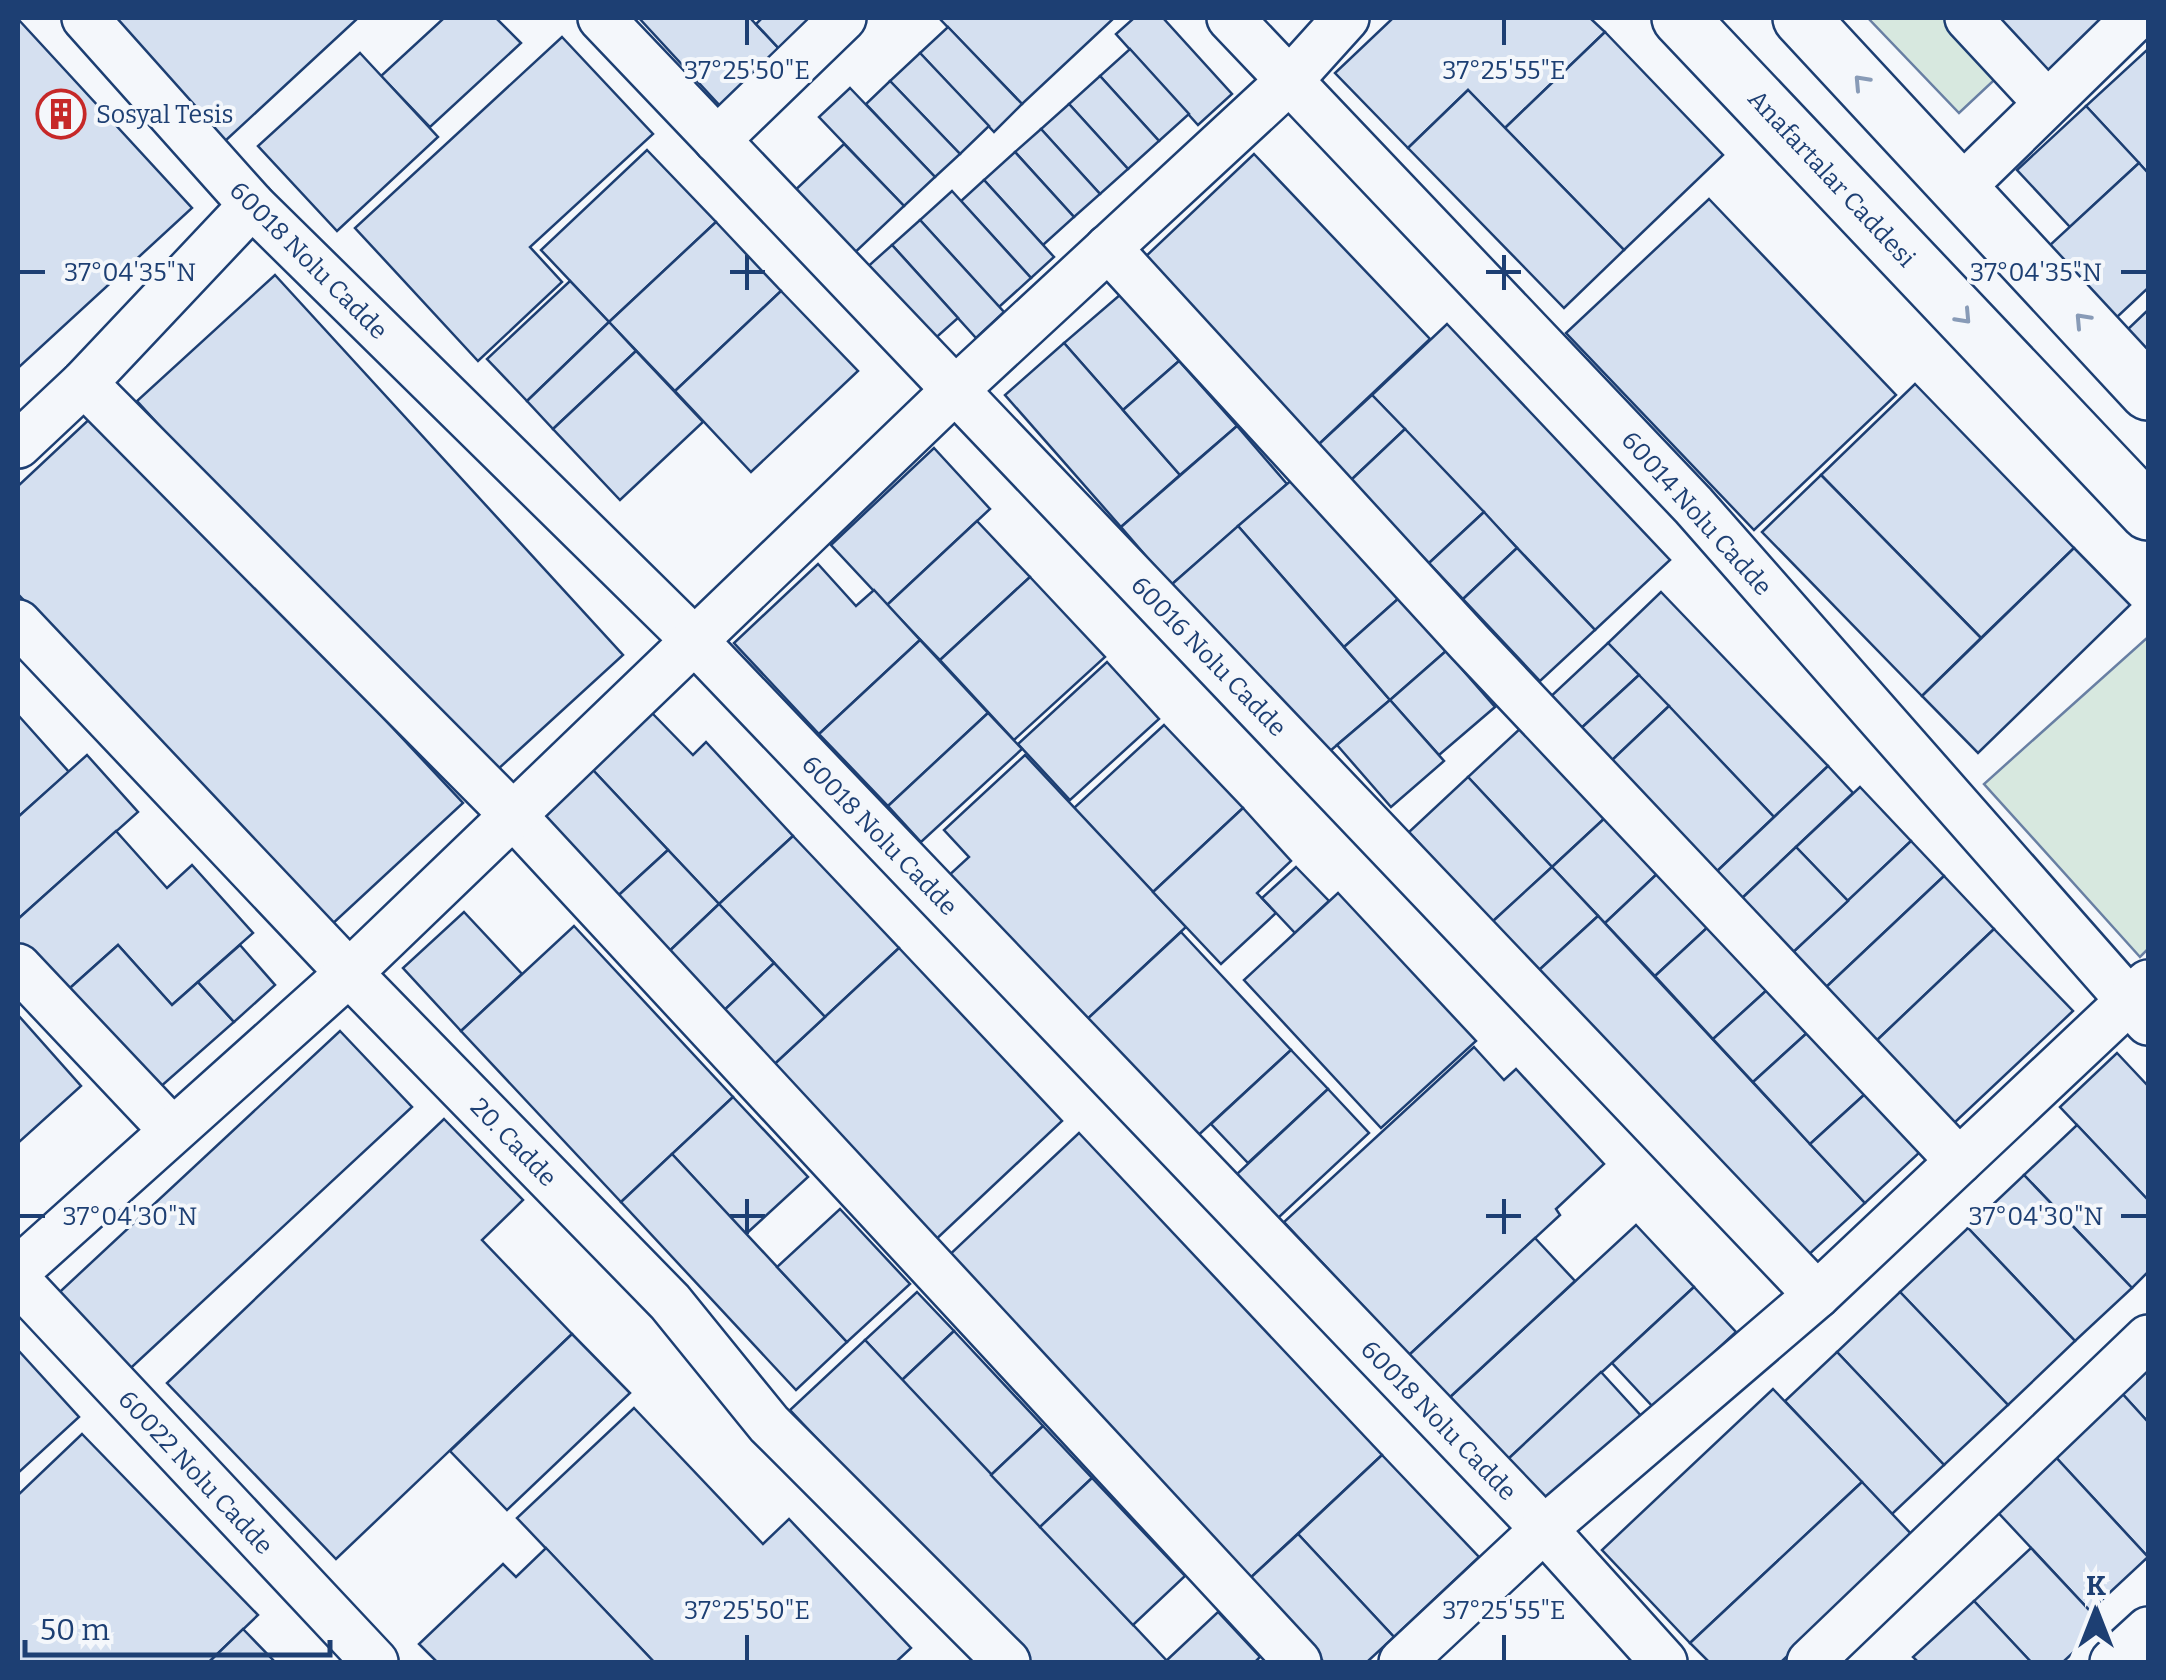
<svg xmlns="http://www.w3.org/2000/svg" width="2166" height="1680" font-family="Bitter,serif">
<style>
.green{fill:#d7e8df;stroke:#687fa3;stroke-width:2.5}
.building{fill:#d5e0f0;stroke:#1d3f73;stroke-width:2.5}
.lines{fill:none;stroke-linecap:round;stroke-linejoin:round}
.minor-casing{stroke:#1d3f73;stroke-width:50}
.major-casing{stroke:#1d3f73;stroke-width:60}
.minor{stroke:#f4f7fb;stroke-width:45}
.major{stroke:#f4f7fb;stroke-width:55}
.oneway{stroke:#889bb7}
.ticks{fill:none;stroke:#1d3f73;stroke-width:4}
.labels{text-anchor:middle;stroke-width:8;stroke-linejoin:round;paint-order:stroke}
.poi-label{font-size:25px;fill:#1d3f73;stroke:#f4f7fb;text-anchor:start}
.street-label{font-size:25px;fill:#1d3f73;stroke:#f4f7fb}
.ticks-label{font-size:25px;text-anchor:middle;fill:#1d3f73;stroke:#f4f7fb;stroke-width:8;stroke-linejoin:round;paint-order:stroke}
</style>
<rect width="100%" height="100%" fill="#f4f7fb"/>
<g class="green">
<polygon points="1868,18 1957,18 2006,69 1959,113"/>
<polygon points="2148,637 2148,949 2140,957 1984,784"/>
</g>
<g class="building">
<polygon points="107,18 358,18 224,142"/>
<polygon points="444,18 496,18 521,43 430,127 381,76"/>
<polygon points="639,18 750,18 784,54 723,109"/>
<polygon points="762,18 824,18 784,54 756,24"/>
<polygon points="939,18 1114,18 1022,104"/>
<polygon points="1134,18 1163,18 1232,94 1198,125 1116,34"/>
<polygon points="1393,18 1590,18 1605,32 1505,128 1468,90 1408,148 1335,73"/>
<polygon points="1981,18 2116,18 2041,84"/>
<polygon points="18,19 192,208 18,368"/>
<polygon points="948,27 1022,104 994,132 920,53"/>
<polygon points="1605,32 1723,155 1624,250 1505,128"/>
<polygon points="562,37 653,134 530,247 562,282 478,361 355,228"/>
<polygon points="1130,49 1189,114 1159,141 1100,76"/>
<polygon points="2148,49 2148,173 2086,106"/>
<polygon points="360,53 438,137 337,231 258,146"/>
<polygon points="920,53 989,126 960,154 890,81"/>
<polygon points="1100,76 1159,141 1128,169 1069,104"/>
<polygon points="890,81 960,154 935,177 866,104"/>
<polygon points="850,88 935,177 904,206 819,117"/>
<polygon points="1468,90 1624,250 1564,308 1408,148"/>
<polygon points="1069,104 1128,169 1100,194 1041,129"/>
<polygon points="2086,106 2139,163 2070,227 2017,170"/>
<polygon points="1041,129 1100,194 1074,217 1015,152"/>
<polygon points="844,144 904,206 849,258 790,195"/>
<polygon points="647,150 716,222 609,322 541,250"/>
<polygon points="1015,152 1074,217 1043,245 984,180"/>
<polygon points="1254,154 1430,339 1318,445 1142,260"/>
<polygon points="2139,163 2148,173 2148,288 2116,318 2049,246"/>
<polygon points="984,180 1054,257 1031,278 961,201"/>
<polygon points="952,191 1031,278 999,307 920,220"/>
<polygon points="1709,199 1896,395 1754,530 1566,333"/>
<polygon points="920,220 1004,312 976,338 892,245"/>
<polygon points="716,222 781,291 675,391 609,322"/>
<polygon points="892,245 958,318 930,343 864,270"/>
<polygon points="275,275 623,655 485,781 137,401"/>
<polygon points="570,281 609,322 527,401 487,359"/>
<polygon points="781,291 858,371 751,472 675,391"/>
<polygon points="1121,294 1179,361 1123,410 1064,343"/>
<polygon points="2148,310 2148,352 2127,330"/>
<polygon points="609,322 636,351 553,429 527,401"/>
<polygon points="1447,324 1670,560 1595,630 1372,395"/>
<polygon points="1064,343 1180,475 1121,527 1005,395"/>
<polygon points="636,351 703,422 620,500 553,429"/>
<polygon points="1179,361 1237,426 1180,475 1123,410"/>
<polygon points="1915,384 2074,548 1981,638 1821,475"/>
<polygon points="1372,395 1405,429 1350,481 1318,445"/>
<polygon points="97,412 463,803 329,927 18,594 18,486"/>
<polygon points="1237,426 1287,484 1171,585 1121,527"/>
<polygon points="1405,429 1484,512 1429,563 1350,481"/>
<polygon points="934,448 990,509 887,605 831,545"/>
<polygon points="1821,475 1981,638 1922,696 1762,532"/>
<polygon points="1294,478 1399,598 1344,647 1238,526"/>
<polygon points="1484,512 1517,548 1463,599 1429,563"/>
<polygon points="977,521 1030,577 940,660 887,605"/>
<polygon points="1238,526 1390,700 1323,757 1171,585"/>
<polygon points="1517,548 1595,630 1540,681 1463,599"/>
<polygon points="2074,548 2130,605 1978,753 1922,696"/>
<polygon points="818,564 856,606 874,590 920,640 819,734 734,643"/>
<polygon points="1030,577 1105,657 1014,740 940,660"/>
<polygon points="1661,592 1828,766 1774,817 1608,643"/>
<polygon points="1399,598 1446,651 1390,700 1344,647"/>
<polygon points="920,640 988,713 888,806 819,734"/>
<polygon points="1608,643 1639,675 1577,732 1547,700"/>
<polygon points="1446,651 1495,707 1439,755 1390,700"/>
<polygon points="1107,662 1159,719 1070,800 1018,744"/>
<polygon points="1639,675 1669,706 1608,764 1577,732"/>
<polygon points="1390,700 1444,761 1391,807 1337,745"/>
<polygon points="1669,706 1774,817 1713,875 1608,764"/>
<polygon points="652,713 693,755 706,742 793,836 719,904 592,769"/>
<polygon points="988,713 1022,749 921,842 888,806"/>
<polygon points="18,715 69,772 18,817"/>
<polygon points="1164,725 1243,808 1153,892 1074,808"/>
<polygon points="1523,726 1607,816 1552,867 1468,777"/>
<polygon points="87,755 138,812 18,919 18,817"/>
<polygon points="1025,755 1186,927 1082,1024 946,878 969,857 944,830"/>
<polygon points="1828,766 1853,793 1739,901 1713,875"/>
<polygon points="592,769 668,850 609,904 534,823"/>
<polygon points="1468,777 1552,867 1492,922 1409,832"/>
<polygon points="1860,787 1911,841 1848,901 1796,847"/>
<polygon points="1243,808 1291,861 1257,893 1276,913 1221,964 1153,892"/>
<polygon points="1607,816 1659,872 1605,923 1552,867"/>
<polygon points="116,831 167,888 192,865 253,933 172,1005 118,945 61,996 18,947 18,919"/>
<polygon points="793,836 899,948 825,1017 719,904"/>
<polygon points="1911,841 1944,876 1823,990 1790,955"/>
<polygon points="1796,847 1848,901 1790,955 1739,901"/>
<polygon points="668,850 719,904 661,959 609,904"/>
<polygon points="1296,867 1329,901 1295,933 1262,898"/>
<polygon points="1552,867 1598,916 1538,971 1492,922"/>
<polygon points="1659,872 1709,926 1655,976 1605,923"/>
<polygon points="1944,876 1994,929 1874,1043 1823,990"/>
<polygon points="1338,893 1476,1041 1381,1128 1244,980"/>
<polygon points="719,904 774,963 716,1018 661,959"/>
<polygon points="464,912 522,974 461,1031 403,968"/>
<polygon points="1598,916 1865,1203 1805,1258 1538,971"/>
<polygon points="574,926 733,1097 621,1202 461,1031"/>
<polygon points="1709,926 1768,989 1713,1039 1655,976"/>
<polygon points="1994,929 2073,1011 1952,1125 1874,1043"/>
<polygon points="1181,932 1291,1050 1192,1141 1082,1024"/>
<polygon points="118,945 172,1005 198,982 234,1022 150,1096 61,996"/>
<polygon points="240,945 275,985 234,1022 198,982"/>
<polygon points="899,948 1062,1121 930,1245 767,1071"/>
<polygon points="774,963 825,1017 767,1071 716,1018"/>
<polygon points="1768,989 1808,1032 1753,1082 1713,1039"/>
<polygon points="18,1015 81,1086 18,1143"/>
<polygon points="340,1031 412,1107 120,1378 49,1302"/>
<polygon points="1808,1032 1865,1094 1810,1144 1753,1082"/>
<polygon points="1474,1047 1504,1080 1516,1069 1604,1164 1556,1209 1560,1215 1409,1355 1284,1222"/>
<polygon points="1291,1050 1328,1089 1248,1163 1211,1124"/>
<polygon points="2117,1053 2148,1086 2148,1200 2060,1107"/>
<polygon points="1328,1089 1369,1133 1278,1218 1237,1174"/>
<polygon points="1865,1094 1920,1152 1865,1203 1810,1144"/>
<polygon points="733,1097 808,1177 746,1234 672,1154"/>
<polygon points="444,1119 523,1200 482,1240 572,1334 336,1559 167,1383"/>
<polygon points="2077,1125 2148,1200 2148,1272 2132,1288 2024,1175"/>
<polygon points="1079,1133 1382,1455 1247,1581 944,1260"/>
<polygon points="672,1154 847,1342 796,1390 621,1202"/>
<polygon points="2024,1175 2132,1288 2075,1341 1968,1228"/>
<polygon points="840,1209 910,1284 847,1342 777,1267"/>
<polygon points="1636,1225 1694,1287 1507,1460 1449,1398"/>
<polygon points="1968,1228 2075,1341 2008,1405 1900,1292"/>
<polygon points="1535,1238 1575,1281 1449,1398 1409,1355"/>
<polygon points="1694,1287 1736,1332 1654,1408 1612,1363"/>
<polygon points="917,1292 954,1331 902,1380 865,1340"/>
<polygon points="1900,1292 2008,1405 1944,1465 1837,1352"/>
<polygon points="954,1331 1043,1426 991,1475 902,1380"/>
<polygon points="572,1334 630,1393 507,1510 450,1451"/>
<polygon points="865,1340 1168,1662 1028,1662 790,1410"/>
<polygon points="18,1350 79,1417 18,1473"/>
<polygon points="1837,1352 1944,1465 1892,1514 1785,1401"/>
<polygon points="2148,1361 2148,1422 2118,1389"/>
<polygon points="1601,1372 1643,1418 1549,1506 1507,1460"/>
<polygon points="1773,1389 1862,1482 1690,1643 1602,1550"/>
<polygon points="2118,1389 2148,1422 2148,1557 2051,1452"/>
<polygon points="634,1408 763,1544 789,1519 911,1648 896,1662 654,1662 517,1518"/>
<polygon points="1043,1426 1092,1478 1040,1527 991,1475"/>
<polygon points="82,1434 258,1615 209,1662 18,1662 18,1495"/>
<polygon points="2051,1452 2148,1557 2090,1611 1992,1506"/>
<polygon points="1382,1455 1479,1557 1394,1637 1298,1534"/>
<polygon points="1092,1478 1185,1576 1133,1625 1040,1527"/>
<polygon points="1862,1482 1914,1537 1781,1662 1709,1662 1690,1643"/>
<polygon points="1298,1534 1394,1637 1367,1662 1324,1662 1247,1581"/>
<polygon points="546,1548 654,1662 437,1662 419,1644 503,1564 516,1577"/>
<polygon points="2031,1548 2103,1625 2063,1662 2031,1662 1974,1601"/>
<polygon points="1974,1601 2031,1662 1918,1662 1913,1657"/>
<polygon points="1218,1612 1260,1657 1255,1662 1168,1662 1166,1661"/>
<polygon points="243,1629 275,1662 209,1662"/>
</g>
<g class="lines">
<g class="minor-casing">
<g id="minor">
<polyline points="85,18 252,205 693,639 1544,1529 1664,1662"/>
<polyline points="601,18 1817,1295"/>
<polyline points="1230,18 1693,505 2148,1022"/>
<polyline points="1968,18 2046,102"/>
<polyline points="717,140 843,18"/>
<polyline points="1960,189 2135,18"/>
<polyline points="1108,248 1470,643 1959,1161"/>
<polyline points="84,383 512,814 1298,1662"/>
<polyline points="18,445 84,383 252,205"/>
<polyline points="18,623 349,973 670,1302 769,1424 1007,1662"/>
<polyline points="18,967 172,1130"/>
<polyline points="18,1270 349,973 955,390 1290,80 1346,18"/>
<polyline points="18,1281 375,1662"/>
<polyline points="1402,1662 1544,1529 1817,1295 2148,983"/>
<polyline points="1810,1662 2148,1338"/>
<polyline points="2113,1662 2148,1630"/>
</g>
</g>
<g class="major-casing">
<g id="major">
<polyline points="1680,18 2148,512"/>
<polyline points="1801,18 2148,392"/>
</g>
</g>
<use href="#minor" class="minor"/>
<use href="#major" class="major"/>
</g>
<defs><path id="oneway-chevron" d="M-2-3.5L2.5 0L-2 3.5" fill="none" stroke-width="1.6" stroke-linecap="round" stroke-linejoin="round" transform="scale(2.5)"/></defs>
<g class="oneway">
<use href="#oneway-chevron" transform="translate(1861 82) rotate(-133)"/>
<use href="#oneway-chevron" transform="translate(1964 317) rotate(47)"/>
<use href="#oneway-chevron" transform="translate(2082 320) rotate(-133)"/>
</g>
<path class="ticks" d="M747 20V45M1504 20V45M747 255V290M1504 255V290M20 272H45M730 272H765M1486 272H1521M2121 272H2146M747 1199V1234M1504 1199V1234M20 1216H45M730 1216H765M1486 1216H1521M2121 1216H2146M747 1635V1660M1504 1635V1660"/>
<defs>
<g id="building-ring" transform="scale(2.5)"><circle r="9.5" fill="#f4f7fb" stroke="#c62828" stroke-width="1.5"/><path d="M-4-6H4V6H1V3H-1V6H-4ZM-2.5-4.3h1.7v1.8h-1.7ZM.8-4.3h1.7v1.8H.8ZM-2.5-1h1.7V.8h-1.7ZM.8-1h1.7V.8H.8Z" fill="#c62828"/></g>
</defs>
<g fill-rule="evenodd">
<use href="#building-ring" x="61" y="114"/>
</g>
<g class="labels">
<g class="poi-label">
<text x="96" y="123">Sosyal Tesis</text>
</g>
<g class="street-label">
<text transform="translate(1832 178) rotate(47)" y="9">Anafartalar Caddesi</text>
<text transform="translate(309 260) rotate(45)" y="9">60018 Nolu Cadde</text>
<text transform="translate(1697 513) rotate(48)" y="9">60014 Nolu Cadde</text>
<text transform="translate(1209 656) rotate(46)" y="9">60016 Nolu Cadde</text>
<text transform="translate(880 835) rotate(46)" y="9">60018 Nolu Cadde</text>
<text transform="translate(514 1142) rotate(46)" y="9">20. Cadde</text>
<text transform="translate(1439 1420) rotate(46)" y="9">60018 Nolu Cadde</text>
<text transform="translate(196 1472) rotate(47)" y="9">60022 Nolu Cadde</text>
</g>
</g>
<g class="ticks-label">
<text x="747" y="79">37°25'50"E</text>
<text x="1504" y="79">37°25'55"E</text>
<text x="130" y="281">37°04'35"N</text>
<text x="2036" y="281">37°04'35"N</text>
<text x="130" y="1225">37°04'30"N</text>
<text x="2036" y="1225">37°04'30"N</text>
<text x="747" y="1619">37°25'50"E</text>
<text x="1504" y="1619">37°25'55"E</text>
</g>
<rect width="2166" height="1680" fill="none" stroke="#1d3f73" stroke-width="40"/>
<g transform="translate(2096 1610)" stroke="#f4f7fb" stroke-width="8" paint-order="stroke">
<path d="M0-8L18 38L0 25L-18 38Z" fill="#1d3f73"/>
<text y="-15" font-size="28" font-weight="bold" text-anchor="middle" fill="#1d3f73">K</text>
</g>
<path d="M25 1640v15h305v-15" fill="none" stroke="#1d3f73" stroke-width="5"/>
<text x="40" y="1640" font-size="30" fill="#1d3f73" stroke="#f4f7fb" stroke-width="8" paint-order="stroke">50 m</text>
</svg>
